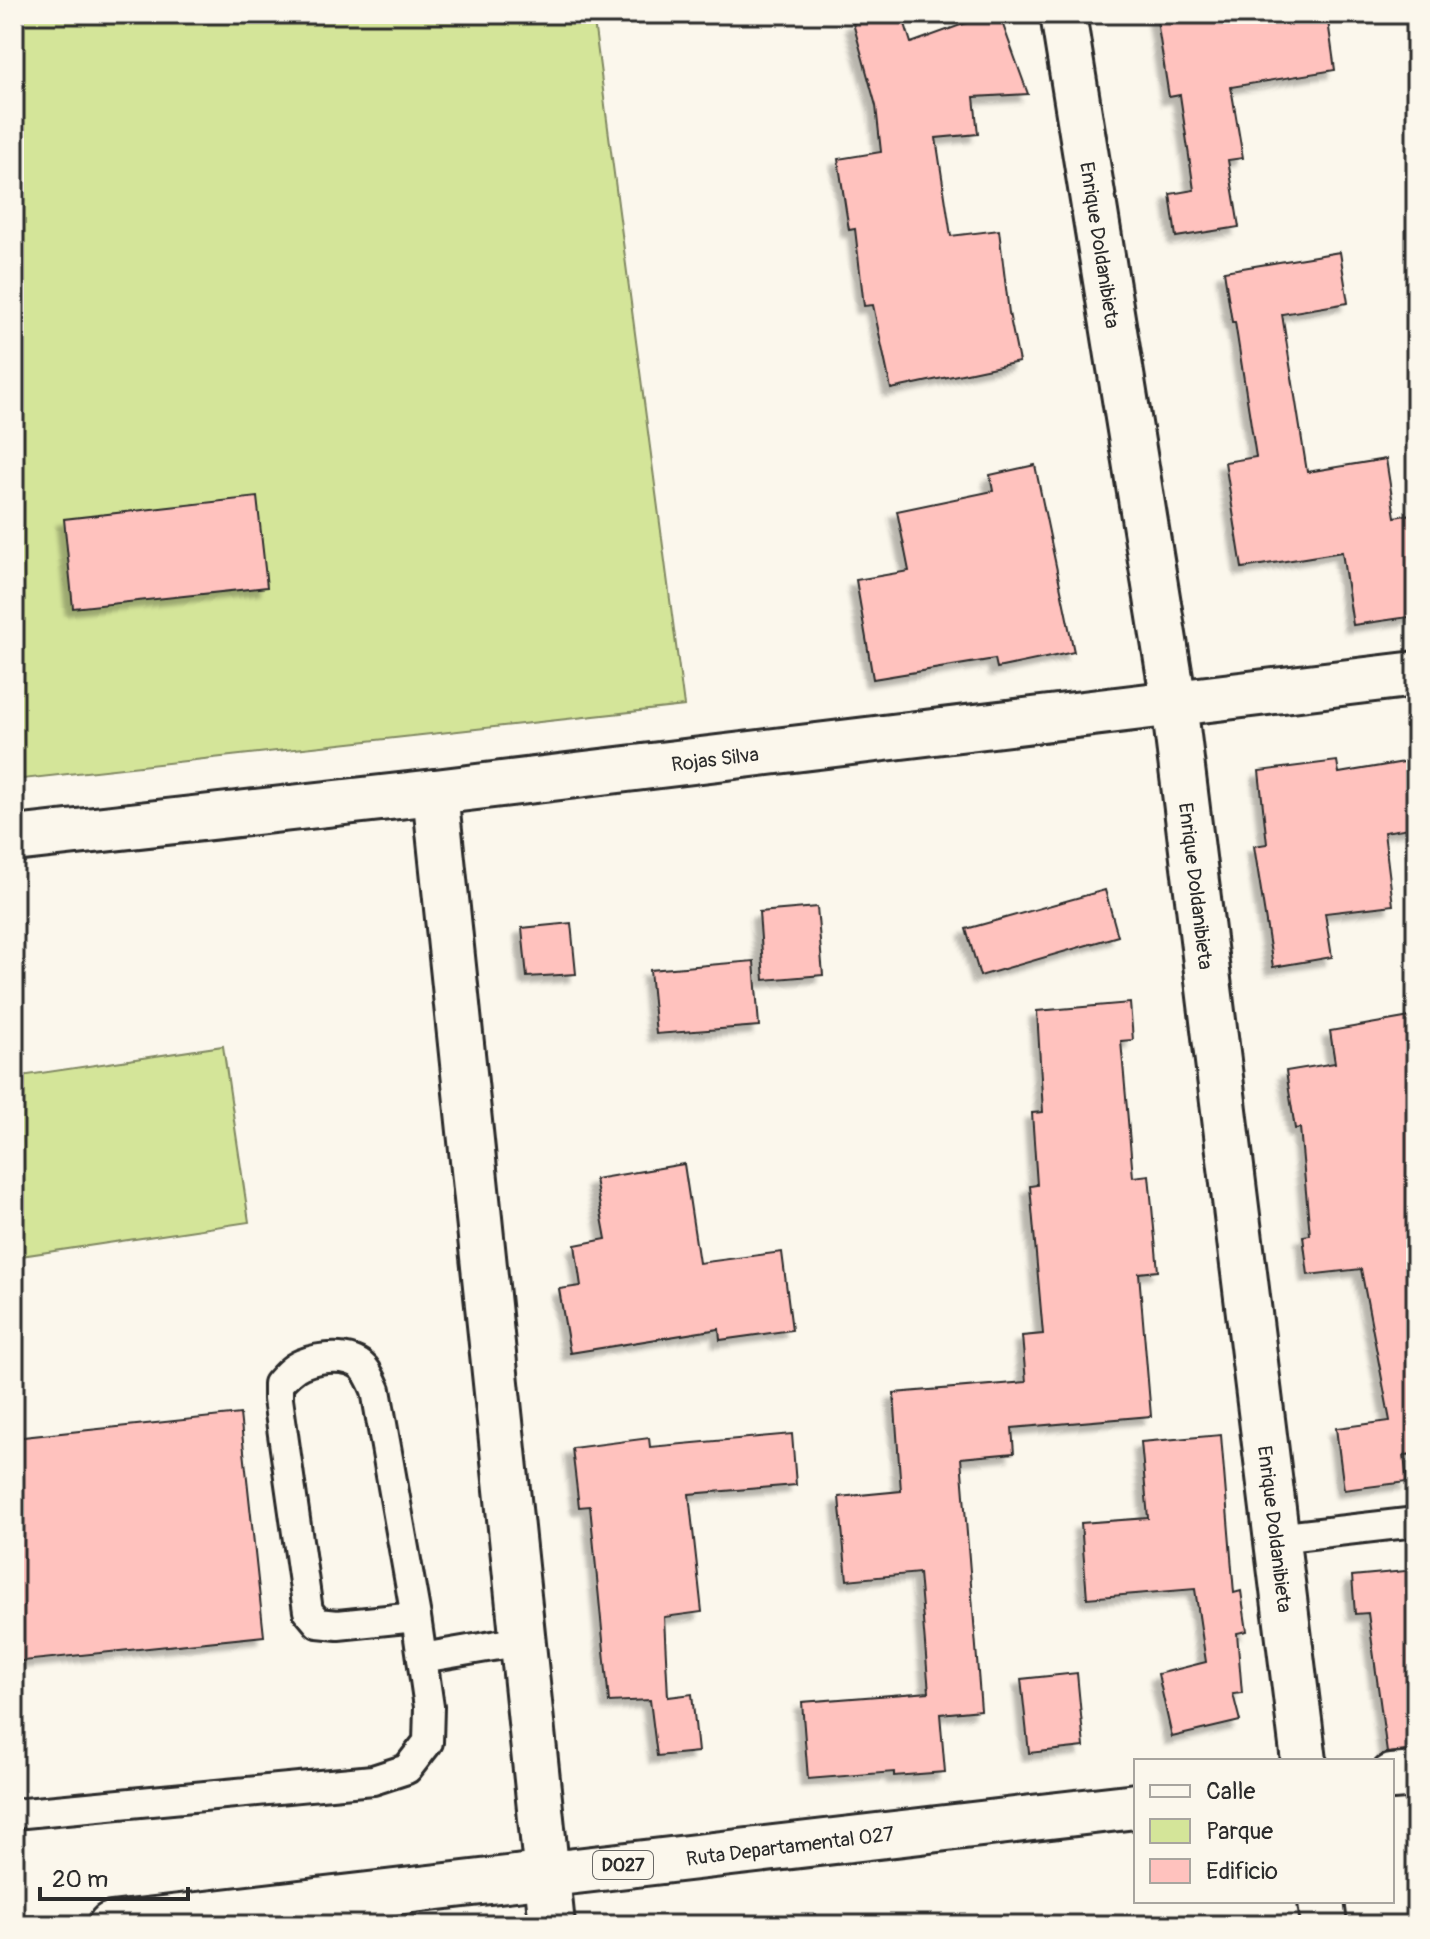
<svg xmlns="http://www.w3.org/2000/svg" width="1430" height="1939" font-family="Pangolin,sans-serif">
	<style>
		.green { fill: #d4e599; stroke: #808862; stroke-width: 2 }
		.building { fill: #ffc2be; stroke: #2b2b2b; stroke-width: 2; filter: url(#shadow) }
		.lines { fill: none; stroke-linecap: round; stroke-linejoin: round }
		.lane-casing { stroke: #2b2b2b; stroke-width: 34 }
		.street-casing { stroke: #2b2b2b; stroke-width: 50 }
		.primary-casing { stroke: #2b2b2b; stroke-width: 50 }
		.lane { stroke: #fbf7ec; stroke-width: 28 }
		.street { stroke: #fbf7ec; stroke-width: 44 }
		.primary { stroke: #fbf7ec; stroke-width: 44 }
		.labels { text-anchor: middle; stroke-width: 6; stroke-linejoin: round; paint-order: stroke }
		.shield { fill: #fbf7ec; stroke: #696865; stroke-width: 2 }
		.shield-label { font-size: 18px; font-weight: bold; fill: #2b2b2b }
		.street-label { font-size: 20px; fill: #2b2b2b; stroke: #fbf7ec }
	</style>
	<defs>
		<filter id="shadow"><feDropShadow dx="-7" dy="7" stdDeviation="2" flood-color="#0004"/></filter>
	</defs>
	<rect width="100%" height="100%" fill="#fbf7ec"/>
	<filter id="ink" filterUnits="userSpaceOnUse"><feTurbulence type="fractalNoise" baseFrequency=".0125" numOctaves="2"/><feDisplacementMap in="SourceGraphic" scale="16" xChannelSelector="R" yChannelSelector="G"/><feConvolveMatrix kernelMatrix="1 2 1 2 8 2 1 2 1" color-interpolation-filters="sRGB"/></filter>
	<g filter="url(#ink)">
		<g class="green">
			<path d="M14 14H593L684 706 14 780Z"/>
			<path d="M223 1046 249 1222 14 1257V1077Z"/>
		</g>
		<g class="building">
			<path d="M887 14H902L911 43 991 14H999L1028 94 974 97 978 134 936 138 951 236 999 230 1009 313 1019 362 891 389 873 305 864 306 855 229 849 230 838 159 881 152 876 106 853 23Z"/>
			<path d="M1156 14H1327L1335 70 1231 87 1243 158 1228 160 1239 227 1176 237 1170 194 1194 190 1180 95 1169 97Z"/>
			<path d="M1340 252 1348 303 1282 314 1307 472 1386 459 1395 517 1416 513V616L1353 625 1342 552 1242 568 1225 462 1256 457 1235 322H1232L1224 271Z"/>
			<path d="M1035 465 1074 652 997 668 995 659 873 679 856 580 909 571 897 511 993 491 990 475Z"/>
			<path d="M257 497 267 587 73 608 64 519Z"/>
			<path d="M1416 760V827L1384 832 1393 905 1325 913 1332 957 1273 967 1254 846 1267 844 1259 771 1337 761 1339 773Z"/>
			<path d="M1105 890 1118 936 980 976 966 929Z"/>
			<path d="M817 907 823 975 764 980 759 912Z"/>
			<path d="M571 923 576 974 527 977 522 928Z"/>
			<path d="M754 961 759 1026 656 1034 650 970Z"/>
			<path d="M1130 1003 1133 1040 1121 1041 1133 1177 1149 1175 1158 1271 1139 1273 1151 1416 1012 1428 1014 1453 961 1458 981 1710 940 1714 945 1772 894 1776V1772L808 1779 802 1702 929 1692 919 1573 847 1580 839 1497 901 1491 894 1393 1026 1382 1022 1336 1043 1334 1030 1186 1037 1185 1032 1113 1043 1112 1037 1011Z"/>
			<path d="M1416 1016V1454L1404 1455 1407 1482 1344 1490 1336 1428 1390 1421 1361 1269 1308 1275 1303 1236 1310 1235 1300 1128 1295 1129 1286 1071 1335 1063 1330 1031Z"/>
			<path d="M684 1164 699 1263 782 1252 792 1330 720 1340 719 1329 570 1353 559 1289 581 1286 575 1245 606 1239 595 1179Z"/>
			<path d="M240 1414 264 1636 14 1662V1438Z"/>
			<path d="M792 1434 796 1485 689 1494 702 1612 664 1617 668 1697 692 1694 698 1752 657 1756 650 1700 609 1702 590 1506 579 1507 572 1448 649 1438 650 1447Z"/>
			<path d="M1221 1435 1234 1593 1241 1591 1247 1631 1237 1633 1242 1693 1233 1694 1240 1721 1172 1737 1158 1674 1206 1662 1195 1589 1087 1598 1081 1523 1148 1518 1141 1442Z"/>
			<path d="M1416 1570V1750L1387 1753 1368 1613 1355 1614 1352 1576Z"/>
			<path d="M1077 1673 1084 1747 1029 1753 1021 1679Z"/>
		</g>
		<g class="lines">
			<g class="lane-casing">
				<g id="lane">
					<path d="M1276 1538 1416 1522"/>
					<path d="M422 1658 522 1641"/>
					<path d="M14 1814 373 1780 407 1769 428 1742 429 1707 416 1617 376 1390C373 1383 369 1374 364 1368 350 1353 319 1357 302 1364 292 1368 285 1376 278 1384V1399L308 1611 318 1623 338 1625 416 1617"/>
				</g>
			</g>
			<g class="street-casing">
				<g id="street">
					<path d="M1063 14 1174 703 1304 1761"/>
					<path d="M435 792 552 1925"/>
					<path d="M14 839 435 792 1416 674"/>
					<path d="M1321 1901 1324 1925"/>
				</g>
			</g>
			<g class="primary-casing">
				<g id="primary">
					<path d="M1392 1777 1416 1775"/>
					<path d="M111 1925 1136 1806"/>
				</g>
			</g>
			<use href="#lane" class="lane"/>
			<use href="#street" class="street"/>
			<use href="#primary" class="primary"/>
		</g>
	</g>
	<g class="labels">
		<rect class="shield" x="593" y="1851" width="60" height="28" rx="6"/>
		<g class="shield-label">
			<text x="623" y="1871">D027</text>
		</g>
		<g class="street-label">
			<text transform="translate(1100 245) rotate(81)" y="7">Enrique Doldanibieta</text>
			<text transform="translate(715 759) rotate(-7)" y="7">Rojas Silva</text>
			<text transform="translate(1196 886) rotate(83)" y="7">Enrique Doldanibieta</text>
			<text transform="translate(1275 1529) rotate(83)" y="7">Enrique Doldanibieta</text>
			<text transform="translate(790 1846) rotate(-7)" y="7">Ruta Departamental 027</text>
		</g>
	</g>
	<rect width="1430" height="1939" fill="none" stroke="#fbf7ec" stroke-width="48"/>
	<rect x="24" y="24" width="1382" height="1891" fill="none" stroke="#2b2b2b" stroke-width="3" filter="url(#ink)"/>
	<rect x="1134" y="1759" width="260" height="144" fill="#fbf7ec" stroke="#a8a59f" stroke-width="2"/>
	<rect x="1150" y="1785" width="40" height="12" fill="#fbf7ec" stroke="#a8a59f" stroke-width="2"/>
	<text x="1206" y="1799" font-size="24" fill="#2b2b2b">Calle</text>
	<rect x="1150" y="1819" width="40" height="24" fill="#d4e599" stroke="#a8a59f" stroke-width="2"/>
	<text x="1206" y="1839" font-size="24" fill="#2b2b2b">Parque</text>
	<rect x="1150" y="1859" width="40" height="24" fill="#ffc2be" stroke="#a8a59f" stroke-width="2"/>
	<text x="1206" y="1879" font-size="24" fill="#2b2b2b">Edificio</text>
	<path d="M40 1887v12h148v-12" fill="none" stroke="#2b2b2b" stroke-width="4"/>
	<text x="52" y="1887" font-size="24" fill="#2b2b2b" stroke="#fbf7ec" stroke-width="6" paint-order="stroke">20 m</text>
</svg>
